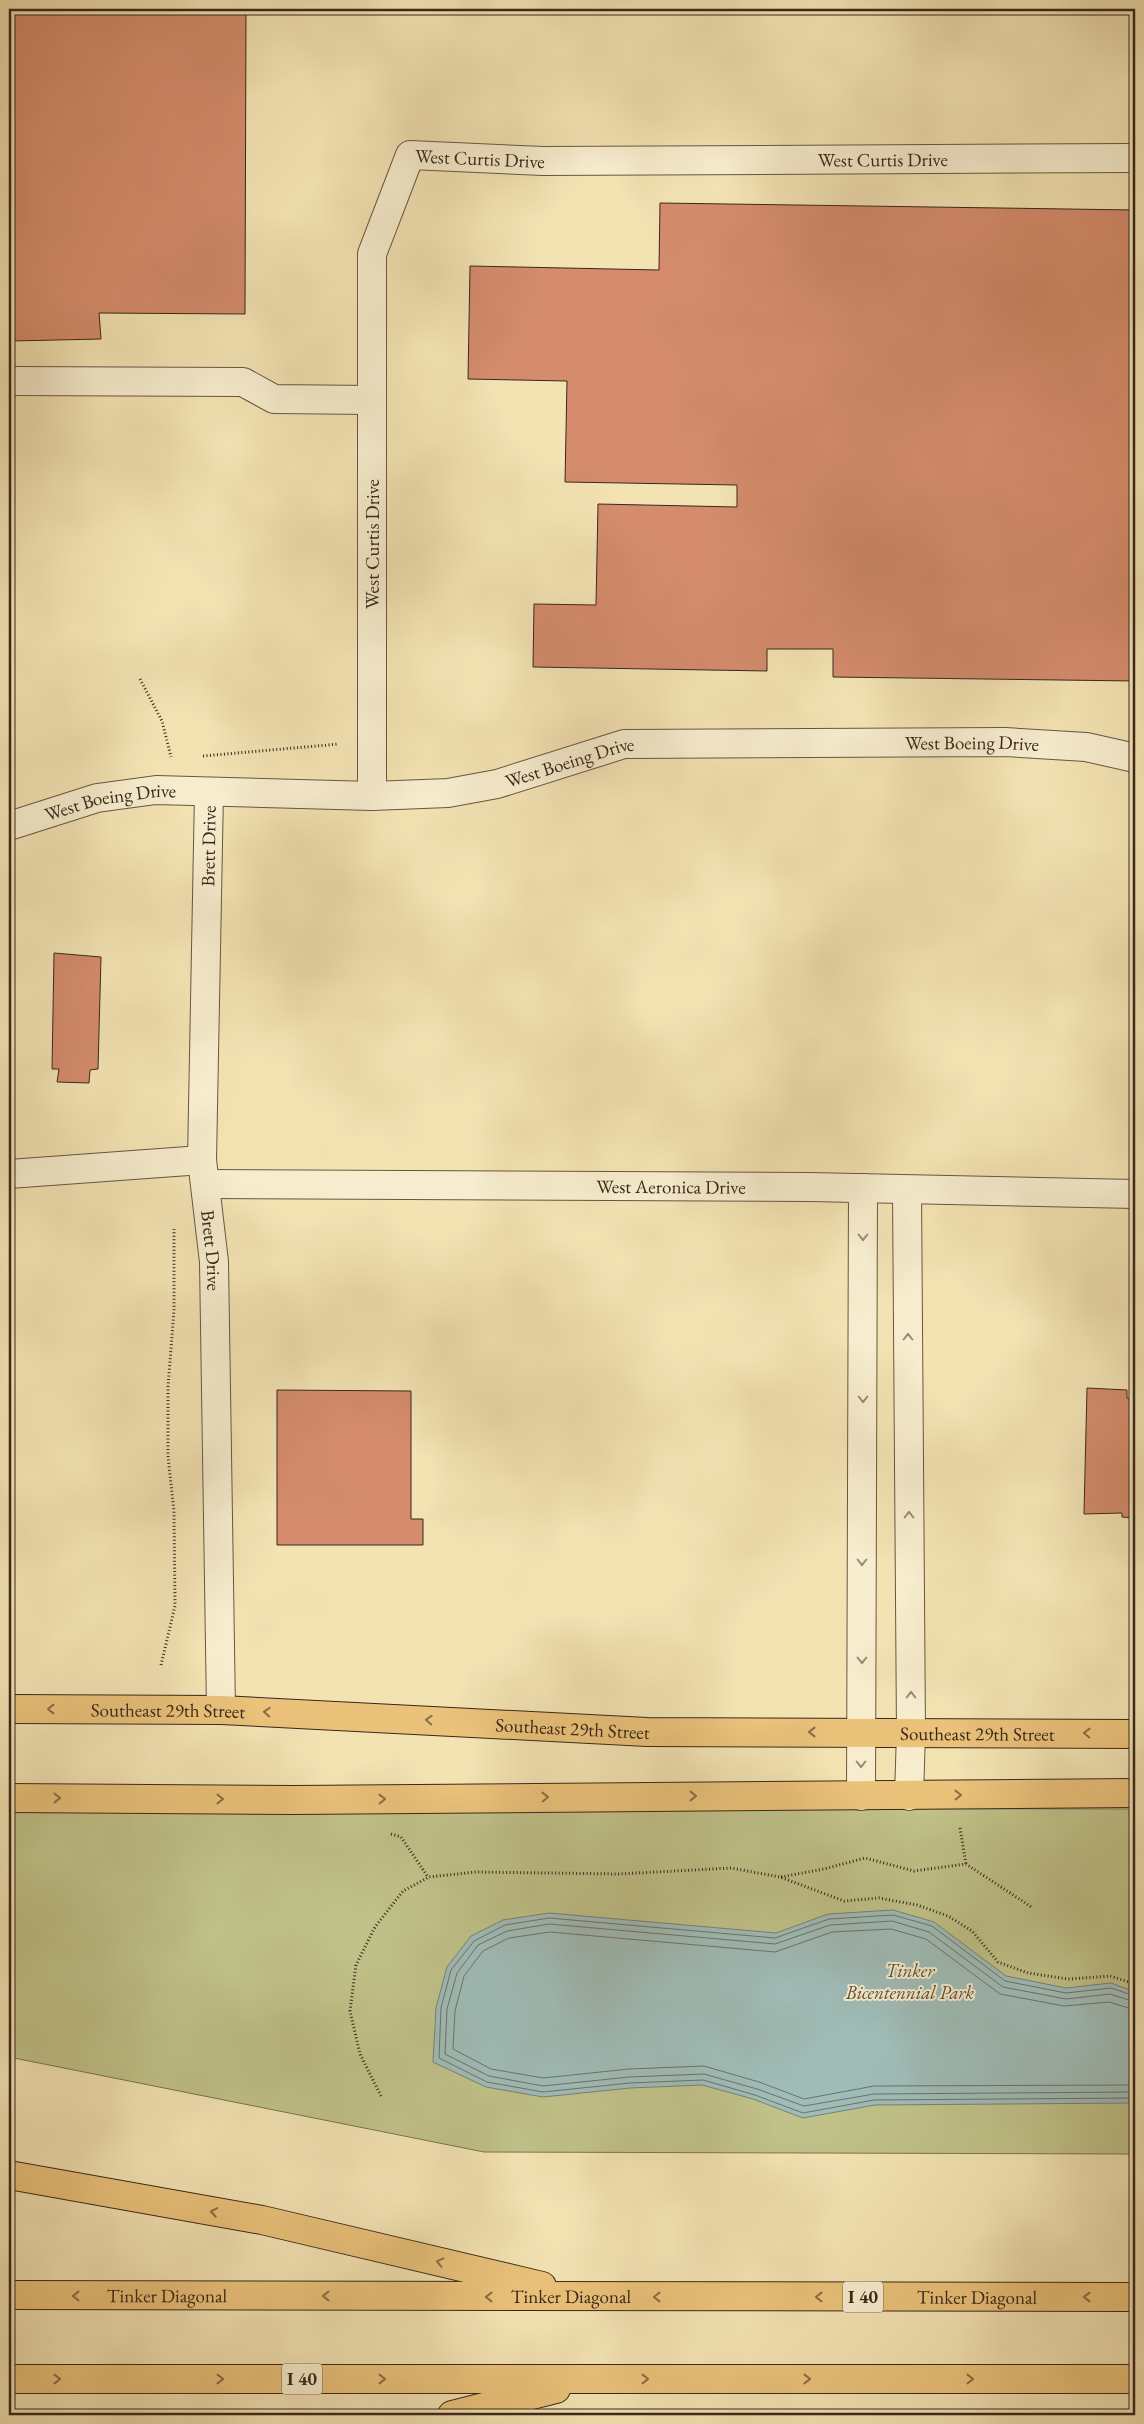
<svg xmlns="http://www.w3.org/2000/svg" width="1144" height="2424" font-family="'EB Garamond',serif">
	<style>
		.green { fill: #c0c289; stroke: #7c7452 }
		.water { fill: #9fbcb7; stroke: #768079 }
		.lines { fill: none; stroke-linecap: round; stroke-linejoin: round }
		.shore { stroke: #6c726a; stroke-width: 1 }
		.building { fill: #d48c6c; stroke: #39271c }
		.minor-casing { stroke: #685642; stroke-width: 30 }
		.major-casing { stroke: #39271c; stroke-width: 30 }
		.highway-casing { stroke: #39271c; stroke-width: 30 }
		.path { stroke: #39271c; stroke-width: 3; stroke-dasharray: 1 2.5; stroke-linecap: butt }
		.minor { stroke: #f7edce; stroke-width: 28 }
		.major { stroke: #eac27a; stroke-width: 28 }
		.highway { stroke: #eac27a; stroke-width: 28 }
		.oneway { stroke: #988a75 }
		.oneway2 { stroke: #896d46 }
		.labels { text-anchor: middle; stroke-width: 4; stroke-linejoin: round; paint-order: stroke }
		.shield { fill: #f7edce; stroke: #726251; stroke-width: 1 }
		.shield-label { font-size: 18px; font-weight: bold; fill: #39271c }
		.street-label { font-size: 19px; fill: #39271c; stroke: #f7edce }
		.park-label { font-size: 19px; font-style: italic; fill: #5b4e37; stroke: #f7edce }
	</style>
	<rect width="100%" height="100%" fill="#f3e3b3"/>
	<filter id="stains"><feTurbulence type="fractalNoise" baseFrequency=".004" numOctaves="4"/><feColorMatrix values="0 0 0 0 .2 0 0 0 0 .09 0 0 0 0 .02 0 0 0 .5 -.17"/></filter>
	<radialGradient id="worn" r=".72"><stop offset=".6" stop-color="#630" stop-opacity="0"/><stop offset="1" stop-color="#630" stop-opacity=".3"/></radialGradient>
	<path class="green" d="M9 1807 1135 1809V2154L484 2152 9 2057Z"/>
	<path class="water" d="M893 1910 934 1922 1006 1976 1066 1988 1111 1983 1135 1992V2103L875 2105 803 2118 753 2099 702 2085 630 2088 543 2097 486 2087 433 2062 436 2008 447 1967 471 1936 503 1920 549 1913 776 1933 828 1914Z"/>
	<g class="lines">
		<g class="shore">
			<path d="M1135 1996 1111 1988 1066 1993 1005 1981 932 1926 893 1915 829 1919 775 1938 549 1918 505 1925 474 1941 451 1970 441 2008 439 2058 487 2082 543 2092 630 2083 703 2080 755 2095 803 2113 874 2100 1135 2098"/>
			<path d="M1135 2002 1110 1994 1066 1999 1003 1987 929 1932 892 1921 830 1925 775 1944 549 1924 507 1931 478 1945 457 1973 447 2009 445 2054 489 2076 543 2086 629 2077 704 2074 757 2089 804 2106 874 2094 1135 2092"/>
			<path d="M1135 2010 1109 2002 1064 2006 1000 1994 926 1939 891 1929 832 1932 775 1952 550 1932 509 1938 483 1951 464 1976 455 2011 453 2049 491 2069 543 2078 629 2069 704 2066 759 2082 804 2099 874 2086 1135 2085"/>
		</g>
	</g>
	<g class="building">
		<path d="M9 9H246L245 314 99 313 101 339 12 341V313H9Z"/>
		<path d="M660 203 1135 210V681L833 677V649H767V671L533 667 534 604 596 605 598 504 737 507V485L565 482 567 381 468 379 470 266 659 270Z"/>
		<path d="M54 953 101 957 98 1069 90 1070 89 1083 57 1082 59 1069H52Z"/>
		<path d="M1087 1388 1127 1390V1398L1135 1399V1518L1122 1517V1513L1084 1514Z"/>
		<path d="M277 1390 411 1391V1519H423V1545H277Z"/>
	</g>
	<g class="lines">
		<g class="minor-casing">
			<g id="minor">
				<path d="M9 381 243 382 274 399 372 400"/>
				<path id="s1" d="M209 792 202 1160 214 1262 221 1710"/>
				<path id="s2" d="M372 796V254L410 155 543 161 1135 158"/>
				<path id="s3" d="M9 826 97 798 156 790 372 796 448 793 497 784 624 744 1005 742 1086 747 1135 758"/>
				<path d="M9 1174 202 1160"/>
				<path id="s4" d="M206 1184 810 1187 1135 1194"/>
				<path d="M907 1190 911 1733 909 1796"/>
				<path d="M861 1796 863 1188"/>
			</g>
		</g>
		<g class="major-casing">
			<g id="major">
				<path id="s5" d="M9 1709 221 1710 647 1732 1135 1734"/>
				<path d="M9 1798 294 1800 1135 1793"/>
			</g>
		</g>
		<g class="highway-casing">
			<g id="highway">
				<path d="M9 2175 262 2220 542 2286"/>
				<path id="s6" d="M9 2295 1135 2297"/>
				<path d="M9 2379H1135"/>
				<path d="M452 2415 556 2389"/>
			</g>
		</g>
		<g class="path">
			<path d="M140 679 162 721 171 757"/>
			<path d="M203 756 339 744"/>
			<path d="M1133 1518 1134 1687"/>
			<path d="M161 1665 175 1606 174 1511 168 1457V1387L174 1310V1229"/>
			<path d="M960 1828 966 1864"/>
			<path d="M391 1834 401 1837 428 1877"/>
			<path d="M781 1877 824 1869 865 1858 914 1871 966 1864 1033 1908"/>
			<path d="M381 2096 360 2054 350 2011 356 1965 375 1927 403 1891 429 1877 476 1872 619 1874 731 1868 780 1877 844 1901 879 1898 917 1905 948 1916 972 1931 998 1962 1028 1973 1068 1979 1110 1976 1135 1984"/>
		</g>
		<use href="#minor" class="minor"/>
		<use href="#major" class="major"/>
		<use href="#highway" class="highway"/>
	</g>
	<defs><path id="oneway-chevron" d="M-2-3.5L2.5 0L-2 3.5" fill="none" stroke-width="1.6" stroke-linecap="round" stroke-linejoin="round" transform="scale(1.25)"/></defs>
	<g class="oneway">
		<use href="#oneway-chevron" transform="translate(863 1237) rotate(90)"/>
		<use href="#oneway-chevron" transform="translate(908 1337) rotate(-90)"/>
		<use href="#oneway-chevron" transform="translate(863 1399) rotate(90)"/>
		<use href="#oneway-chevron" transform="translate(909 1515) rotate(-90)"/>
		<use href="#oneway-chevron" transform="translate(862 1562) rotate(90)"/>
		<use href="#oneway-chevron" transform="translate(862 1660) rotate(90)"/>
		<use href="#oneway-chevron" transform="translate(911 1695) rotate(-90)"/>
		<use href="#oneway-chevron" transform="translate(861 1764) rotate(90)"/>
	</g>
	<g class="oneway2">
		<use href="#oneway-chevron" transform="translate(51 1709) rotate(180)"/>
		<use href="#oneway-chevron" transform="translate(267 1712) rotate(-177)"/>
		<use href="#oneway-chevron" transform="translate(429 1720) rotate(-177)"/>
		<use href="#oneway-chevron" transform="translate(812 1732) rotate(-180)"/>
		<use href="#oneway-chevron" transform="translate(1087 1733) rotate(-179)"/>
		<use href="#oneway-chevron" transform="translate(958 1795) rotate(-1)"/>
		<use href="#oneway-chevron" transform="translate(693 1796)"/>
		<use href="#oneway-chevron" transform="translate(545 1797) rotate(-1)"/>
		<use href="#oneway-chevron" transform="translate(57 1798)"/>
		<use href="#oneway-chevron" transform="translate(220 1799)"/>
		<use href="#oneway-chevron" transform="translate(382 1799) rotate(-1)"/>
		<use href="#oneway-chevron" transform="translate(214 2212) rotate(-170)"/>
		<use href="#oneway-chevron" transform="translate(440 2262) rotate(-167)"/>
		<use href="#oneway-chevron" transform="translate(76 2296) rotate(-180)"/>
		<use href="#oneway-chevron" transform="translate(326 2296) rotate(-180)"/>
		<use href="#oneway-chevron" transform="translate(489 2297) rotate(-180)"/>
		<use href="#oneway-chevron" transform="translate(657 2297) rotate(180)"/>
		<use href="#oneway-chevron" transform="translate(819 2297) rotate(180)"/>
		<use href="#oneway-chevron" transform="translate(1087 2297) rotate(180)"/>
		<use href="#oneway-chevron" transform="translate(57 2379)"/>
		<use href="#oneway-chevron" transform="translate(220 2379)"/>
		<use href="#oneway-chevron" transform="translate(382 2379)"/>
		<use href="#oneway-chevron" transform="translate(645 2379)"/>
		<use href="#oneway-chevron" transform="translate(807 2379)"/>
		<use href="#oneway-chevron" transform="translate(970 2379)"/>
	</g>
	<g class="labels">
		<g class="shield">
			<rect x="843" y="2281.5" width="40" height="31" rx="4"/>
			<rect x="282" y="2363.5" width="40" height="31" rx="4"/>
		</g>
		<g class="shield-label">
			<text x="863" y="2303">I 40</text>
			<text x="302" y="2385">I 40</text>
		</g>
		<g class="street-label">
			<text dy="7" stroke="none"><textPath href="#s2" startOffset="1121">West Curtis Drive</textPath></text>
			<text dy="7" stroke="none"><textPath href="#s2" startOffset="718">West Curtis Drive</textPath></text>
			<text transform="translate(372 544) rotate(-90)" y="7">West Curtis Drive</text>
			<text dy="7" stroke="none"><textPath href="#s3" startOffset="975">West Boeing Drive</textPath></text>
			<text dy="7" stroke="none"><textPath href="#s3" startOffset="570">West Boeing Drive</textPath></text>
			<text dy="7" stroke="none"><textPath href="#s3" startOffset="105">West Boeing Drive</textPath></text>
			<text transform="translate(208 846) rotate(-89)" y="7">Brett Drive</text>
			<text dy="7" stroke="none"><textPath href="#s4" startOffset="465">West Aeronica Drive</textPath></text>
			<text dy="7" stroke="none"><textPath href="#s1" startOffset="459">Brett Drive</textPath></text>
			<text dy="7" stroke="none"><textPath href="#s5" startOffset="159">Southeast 29th Street</textPath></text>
			<text dy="7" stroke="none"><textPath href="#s5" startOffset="564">Southeast 29th Street</textPath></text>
			<text dy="7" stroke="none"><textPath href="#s5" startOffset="969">Southeast 29th Street</textPath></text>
			<text dy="7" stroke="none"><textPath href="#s6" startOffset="158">Tinker Diagonal</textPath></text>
			<text dy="7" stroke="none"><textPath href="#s6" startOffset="562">Tinker Diagonal</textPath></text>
			<text dy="7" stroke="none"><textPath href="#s6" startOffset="968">Tinker Diagonal</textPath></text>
		</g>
		<g class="park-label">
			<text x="910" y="1977">Tinker<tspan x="910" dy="22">Bicentennial Park</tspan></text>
		</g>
	</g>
	<rect width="1144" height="2424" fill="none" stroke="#f3e3b3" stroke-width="30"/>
	<rect x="10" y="10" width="1124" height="2404" fill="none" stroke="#39271c" stroke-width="2.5"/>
	<rect x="15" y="15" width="1114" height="2394" fill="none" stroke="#39271c"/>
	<rect width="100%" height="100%" filter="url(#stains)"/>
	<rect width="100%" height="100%" fill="url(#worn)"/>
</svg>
